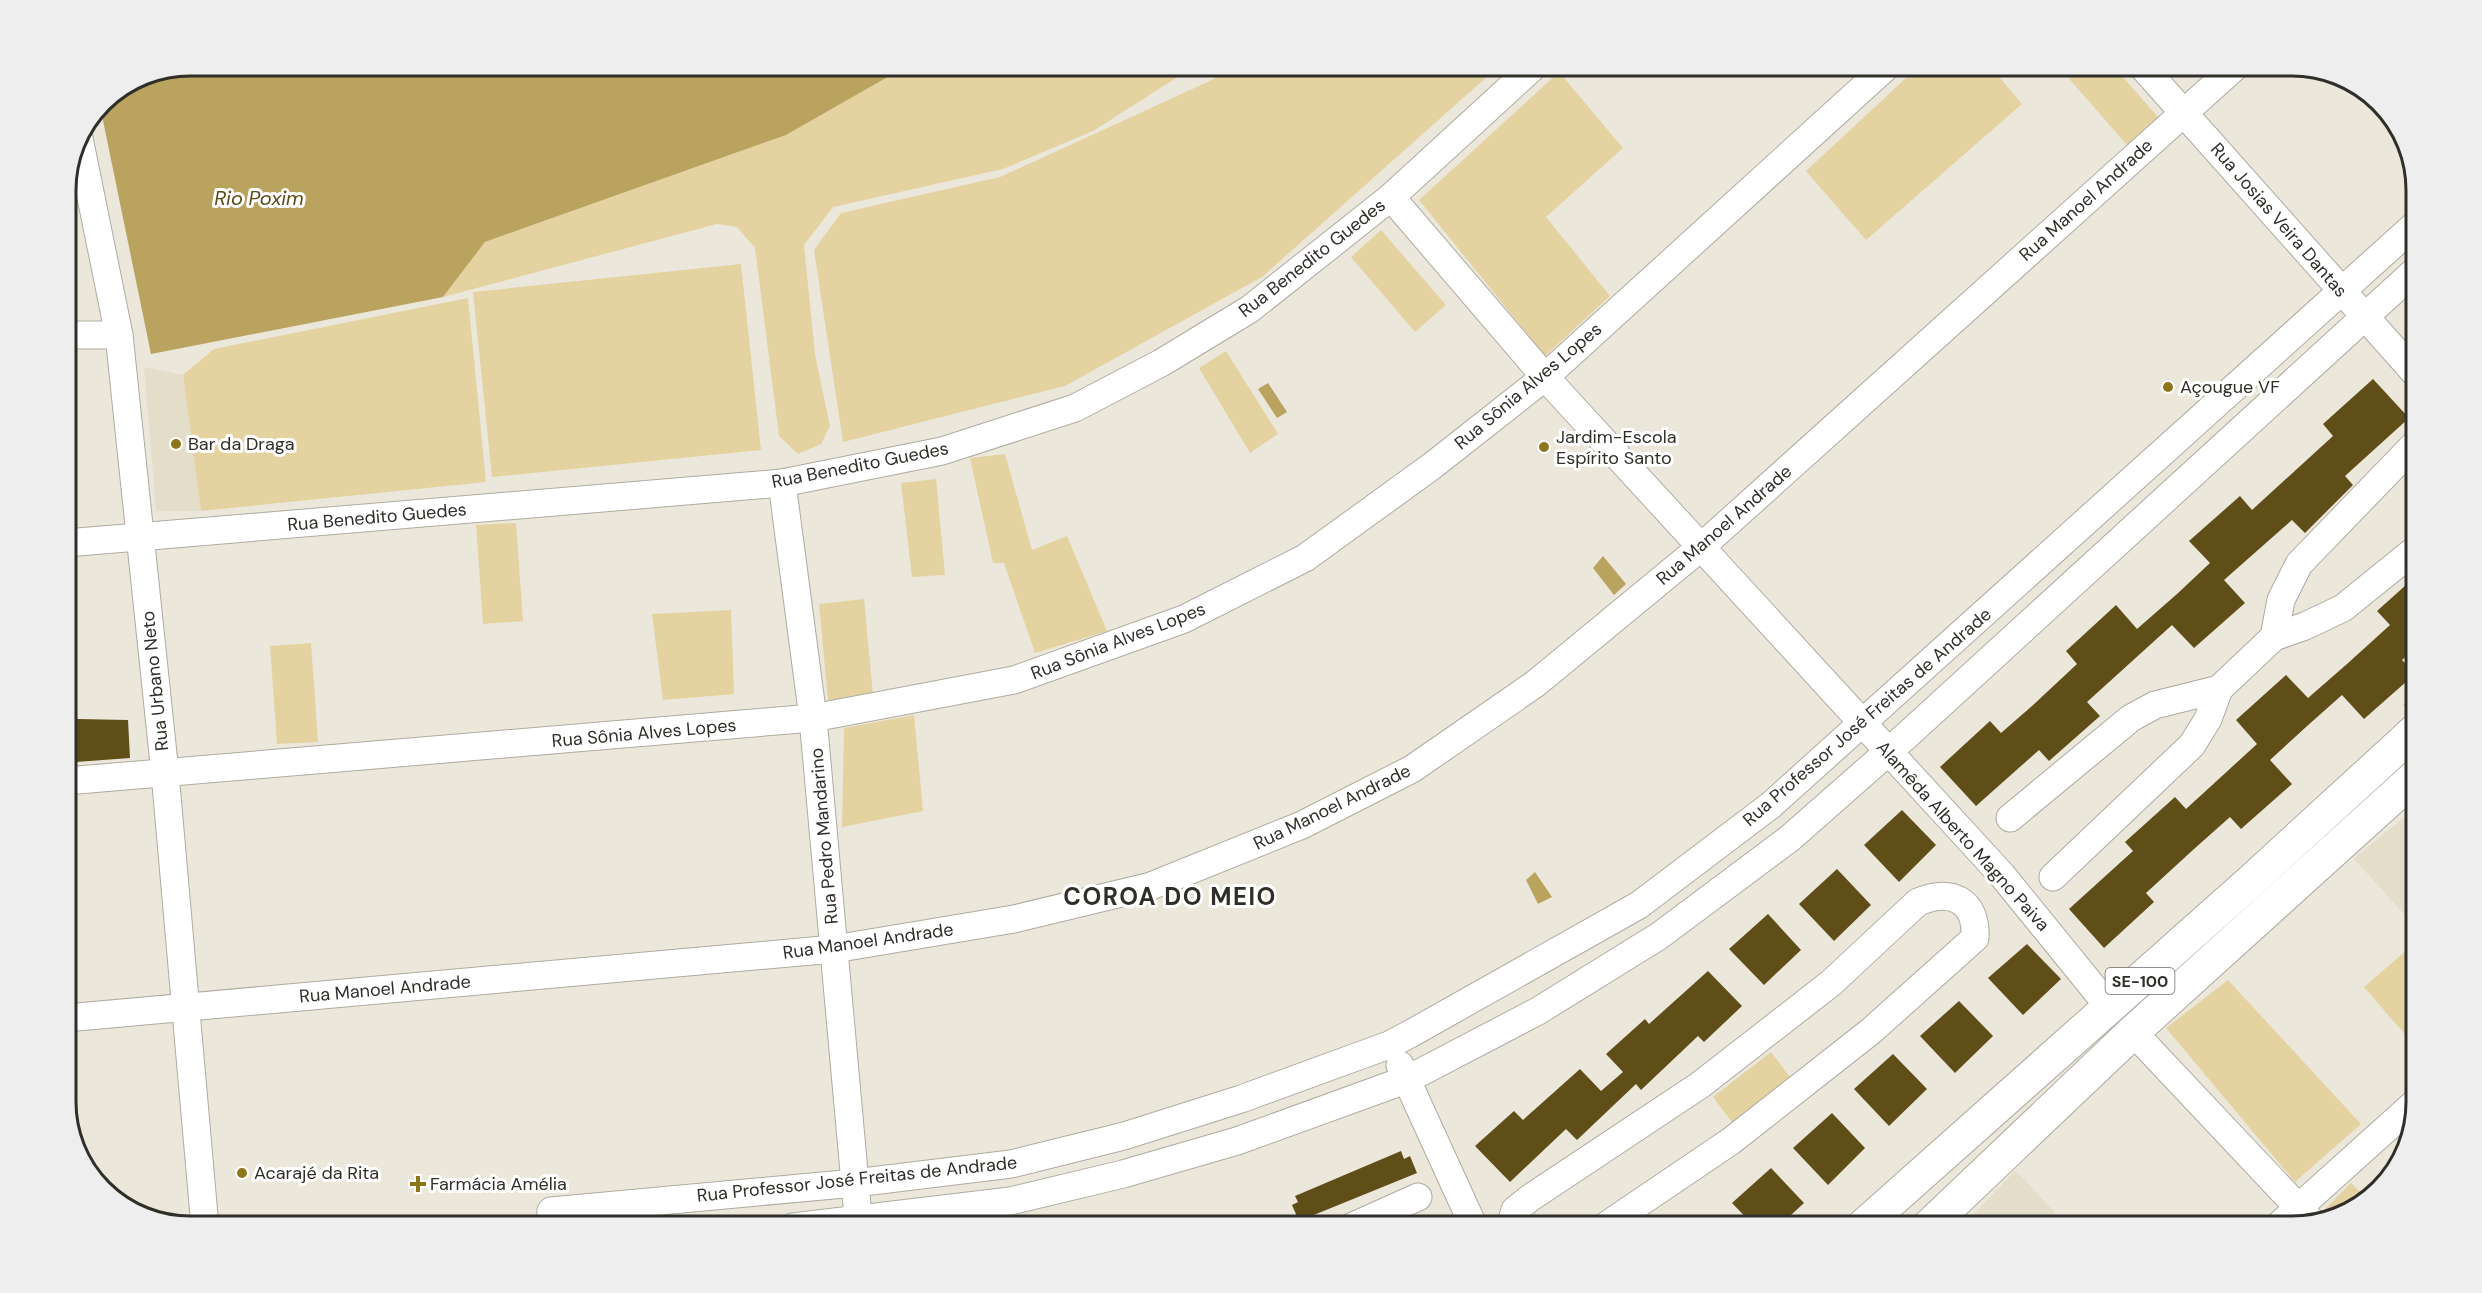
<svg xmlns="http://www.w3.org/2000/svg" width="2482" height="1293" font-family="'DM Sans',sans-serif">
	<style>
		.built { fill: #e3ddca }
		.green { fill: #e4d3a1 }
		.water { fill: #baa35e }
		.building { fill: #5f4e18 }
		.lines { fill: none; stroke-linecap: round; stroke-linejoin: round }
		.minor-casing { stroke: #afaba0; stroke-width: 29 }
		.major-casing { stroke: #afaba0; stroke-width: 35 }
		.path { stroke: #aca9a0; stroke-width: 4; stroke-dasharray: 6 3; stroke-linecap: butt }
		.minor { stroke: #fff; stroke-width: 27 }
		.major { stroke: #fff; stroke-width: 33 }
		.poi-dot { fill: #8f751a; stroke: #fff; stroke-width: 2 }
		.labels { text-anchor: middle; stroke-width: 6; stroke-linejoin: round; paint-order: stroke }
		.shield { fill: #fff; stroke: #6d6d69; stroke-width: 1.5 }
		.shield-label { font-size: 16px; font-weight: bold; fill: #2f2e29 }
		.street-label { font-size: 18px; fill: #2f2e29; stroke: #fff }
		.poi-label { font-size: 18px; fill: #2f2e29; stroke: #fff; text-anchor: start }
		.water-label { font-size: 20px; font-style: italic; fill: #5a4a13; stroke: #fff }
		.district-label { font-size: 24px; font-weight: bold; letter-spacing: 1.5px; fill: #2f2e29; stroke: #fff }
		.rim { fill: none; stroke: #2f2e29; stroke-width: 3 }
	</style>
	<rect width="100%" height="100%" fill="#ebe7db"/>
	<g class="built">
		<path d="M144 367 183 375 201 511H156Z"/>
		<path d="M2416 807V927L2354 859Z"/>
		<path d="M2015 1171 2022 1177 2068 1227H1962Z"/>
	</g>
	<g class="green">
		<path d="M907 66H1195L1093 131 1003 169 833 207 804 245 815 354 830 426 821 444 798 454 779 436 755 248 737 227 717 224 443 297 485 242 786 135Z"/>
		<path d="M1227 66H1499L1262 277 1065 386 843 442 814 250 841 213 1000 177 1212 80Z"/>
		<path d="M1919 66H1990L2022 104 1866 240 1806 171Z"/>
		<path d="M2058 66H2113L2159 118 2128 146Z"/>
		<path d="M1559 72 1623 148 1546 217 1610 296 1545 356 1419 200Z"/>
		<path d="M1381 230 1446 305 1415 332 1351 257Z"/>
		<path d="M741 264 761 450 492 477 473 292Z"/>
		<path d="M468 298 486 482 201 511 183 375 214 349Z"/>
		<path d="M1226 351 1278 434 1250 453 1199 368Z"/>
		<path d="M1005 454 1032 550 1067 536 1107 631 1035 653 1004 563H993L970 458Z"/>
		<path d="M936 479 945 575 912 577 901 483Z"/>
		<path d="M516 523 523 621 483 624 476 525Z"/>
		<path d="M864 599 873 695 828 701 819 604Z"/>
		<path d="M731 610 734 694 663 700 652 614Z"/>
		<path d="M311 643 318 742 277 744 270 646Z"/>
		<path d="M914 715 923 811 842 827 844 728Z"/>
		<path d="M2416 942V1047L2364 987Z"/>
		<path d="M2228 980 2361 1124 2295 1182 2166 1028Z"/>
		<path d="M1771 1052 1796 1085 1737 1129 1713 1097Z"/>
		<path d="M2351 1183 2366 1198 2354 1210 2326 1218 2321 1213Z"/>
	</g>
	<g class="water">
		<path d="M191 66H907L786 135 485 242 443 297 151 354 100 106 143 75Z"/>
		<path d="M1268 383 1287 412 1277 418 1258 389Z"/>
		<path d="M1603 556 1626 584 1614 595 1593 568Z"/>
		<path d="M1535 872 1552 897 1538 904 1526 880Z"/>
	</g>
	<g class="building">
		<path d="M2373 379 2409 418 2345 476 2353 485 2305 533 2292 520 2224 580 2245 603 2194 648 2172 625 2087 702 2100 716 2049 761 2039 750 1976 806 1940 767 1990 721 2001 733 2032 706 2077 664 2066 651 2116 605 2137 629 2177 594 2210 563 2189 541 2240 496 2252 510 2333 436 2323 424Z"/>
		<path d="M2416 576V647L2402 660 2415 674 2364 719 2342 695 2306 727 2270 760 2292 784 2241 829 2230 817 2194 849 2146 893 2154 902 2104 948 2069 909 2133 851 2125 842 2175 797 2186 809 2257 744 2236 720 2286 675 2308 698 2347 664 2390 625 2377 611Z"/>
		<path d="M77 719 128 720 130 758 76 762 70 730Z"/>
		<path d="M1902 810 1936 845 1899 882 1864 845Z"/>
		<path d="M1837 869 1871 905 1834 941 1799 904Z"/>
		<path d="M1768 914 1801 950 1764 985 1729 949Z"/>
		<path d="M2027 944 2061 979 2023 1015 1988 978Z"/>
		<path d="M1708 971 1742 1006 1704 1042 1698 1036 1641 1090 1636 1084 1577 1140 1566 1129 1510 1182 1475 1146 1514 1111 1523 1120 1580 1069 1601 1091 1623 1072 1606 1054 1645 1019 1649 1024Z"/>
		<path d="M1959 1001 1993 1036 1955 1073 1920 1036Z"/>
		<path d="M1893 1054 1927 1089 1889 1126 1854 1089Z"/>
		<path d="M1832 1113 1865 1148 1828 1185 1793 1148Z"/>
		<path d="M1401 1151 1404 1159 1410 1156 1417 1173 1299 1221 1292 1205 1298 1202 1295 1196Z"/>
		<path d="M1771 1168 1804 1203 1778 1227H1755L1732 1203Z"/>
	</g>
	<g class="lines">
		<g class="minor-casing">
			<g id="minor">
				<path d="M2142 66 2416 374"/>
				<path d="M79 138 119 335 165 773 205 1227"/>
				<path d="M1391 197 1545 377 2002 875 2110 1008"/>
				<path d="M66 335H119"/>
				<path d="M782 483 813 718 859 1227"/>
				<path d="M66 543 782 483 942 451 1075 408 1161 363 1250 309 1391 197 1534 66"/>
				<path d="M2274 637 2281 600 2299 564 2416 443"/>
				<path d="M66 781 813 718 1014 680 1184 619 1305 558 1432 466 1545 377 1887 66"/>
				<path d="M2010 818 2131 718 2155 705 2219 689"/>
				<path d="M2053 877 2192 745 2208 719 2219 689 2274 637 2305 626 2343 608 2416 549"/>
				<path d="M66 1018 834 949 1014 919 1151 886 1302 825 1412 769 1535 684 1700 548 2236 66"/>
				<path d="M2133 1032 2312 1222"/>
				<path d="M1400 1065 1474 1227"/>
				<path d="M550 1227 551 1211 855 1183 1011 1164 1124 1136 1241 1099 1389 1045 1410 1034 1639 905 1771 805 2416 224"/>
				<path d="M793 1227 1010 1201 1123 1174 1237 1141 1408 1079 1538 1011 1659 936 1789 839 1905 737 2416 270"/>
				<path d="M1351 1227 1418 1197"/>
				<path d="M1510 1227 1515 1210 1530 1198 1700 1085 1831 983 1918 902C1951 888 1977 900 1975 938L1871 1031 1731 1141 1604 1227"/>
				<path d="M2277 1227 2416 1102"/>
			</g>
		</g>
		<g class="major-casing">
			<g id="major">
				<path d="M1862 1227 2251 881 2416 730"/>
				<path d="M1928 1227 2133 1032 2416 776"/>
			</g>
		</g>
		<g class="path">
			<path d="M2405 706 2416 696"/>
			<path d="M1827 1227 1838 1217"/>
		</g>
		<use href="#minor" class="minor"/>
		<use href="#major" class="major"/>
	</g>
	<g class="poi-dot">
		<circle cx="2168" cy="387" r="6"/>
		<circle cx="176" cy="444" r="6"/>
		<circle cx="1544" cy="447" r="6"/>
		<circle cx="242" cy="1173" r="6"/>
		<path d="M415 1175h6v6h6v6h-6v6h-6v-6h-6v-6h6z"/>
	</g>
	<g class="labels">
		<rect class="shield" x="2105.5" y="968" width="69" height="26" rx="4.5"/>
		<g class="shield-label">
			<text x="2140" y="987">SE-100</text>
		</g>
		<g class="street-label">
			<text transform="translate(2086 200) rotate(-42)" y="6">Rua Manoel Andrade</text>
			<text transform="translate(2279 220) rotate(49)" y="6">Rua Josias Veira Dantas</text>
			<text transform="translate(1312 258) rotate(-38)" y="6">Rua Benedito Guedes</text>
			<text transform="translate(1528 386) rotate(-40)" y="6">Rua Sônia Alves Lopes</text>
			<text transform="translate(860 465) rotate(-11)" y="6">Rua Benedito Guedes</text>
			<text transform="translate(377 517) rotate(-5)" y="6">Rua Benedito Guedes</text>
			<text transform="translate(1724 525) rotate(-41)" y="6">Rua Manoel Andrade</text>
			<text transform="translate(1118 641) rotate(-21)" y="6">Rua Sônia Alves Lopes</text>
			<text transform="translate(155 681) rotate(-96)" y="6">Rua Urbano Neto</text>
			<text transform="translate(1867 717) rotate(-41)" y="6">Rua Professor José Freitas de Andrade</text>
			<text transform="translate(644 733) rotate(-5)" y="6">Rua Sônia Alves Lopes</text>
			<text transform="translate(1332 807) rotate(-26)" y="6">Rua Manoel Andrade</text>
			<text transform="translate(824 836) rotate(-95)" y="6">Rua Pedro Mandarino</text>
			<text transform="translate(1963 836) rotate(48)" y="6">Alamêda Alberto Magno Paiva</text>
			<text transform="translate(868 941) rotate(-8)" y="6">Rua Manoel Andrade</text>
			<text transform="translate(385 989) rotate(-5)" y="6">Rua Manoel Andrade</text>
			<text transform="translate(857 1179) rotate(-6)" y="6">Rua Professor José Freitas de Andrade</text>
		</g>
		<g class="poi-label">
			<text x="2180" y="393">Açougue VF</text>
			<text x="1556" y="443">Jardim-Escola<tspan x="1556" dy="21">Espírito Santo</tspan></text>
			<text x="188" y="450">Bar da Draga</text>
			<text x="254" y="1179">Acarajé da Rita</text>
			<text x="430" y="1190">Farmácia Amélia</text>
		</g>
		<g class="water-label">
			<text x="259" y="205">Rio Poxim</text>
		</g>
		<g class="district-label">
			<text x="1170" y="905">COROA DO MEIO</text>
		</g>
	</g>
	<path d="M0 0H2482V1293H0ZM190 76H2292A114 114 0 0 1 2406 190V1102A114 114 0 0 1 2292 1216H190A114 114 0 0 1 76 1102V190A114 114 0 0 1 190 76Z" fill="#eee" fill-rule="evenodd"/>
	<path class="rim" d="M190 76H2292A114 114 0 0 1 2406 190V1102A114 114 0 0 1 2292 1216H190A114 114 0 0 1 76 1102V190A114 114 0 0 1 190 76Z"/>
</svg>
